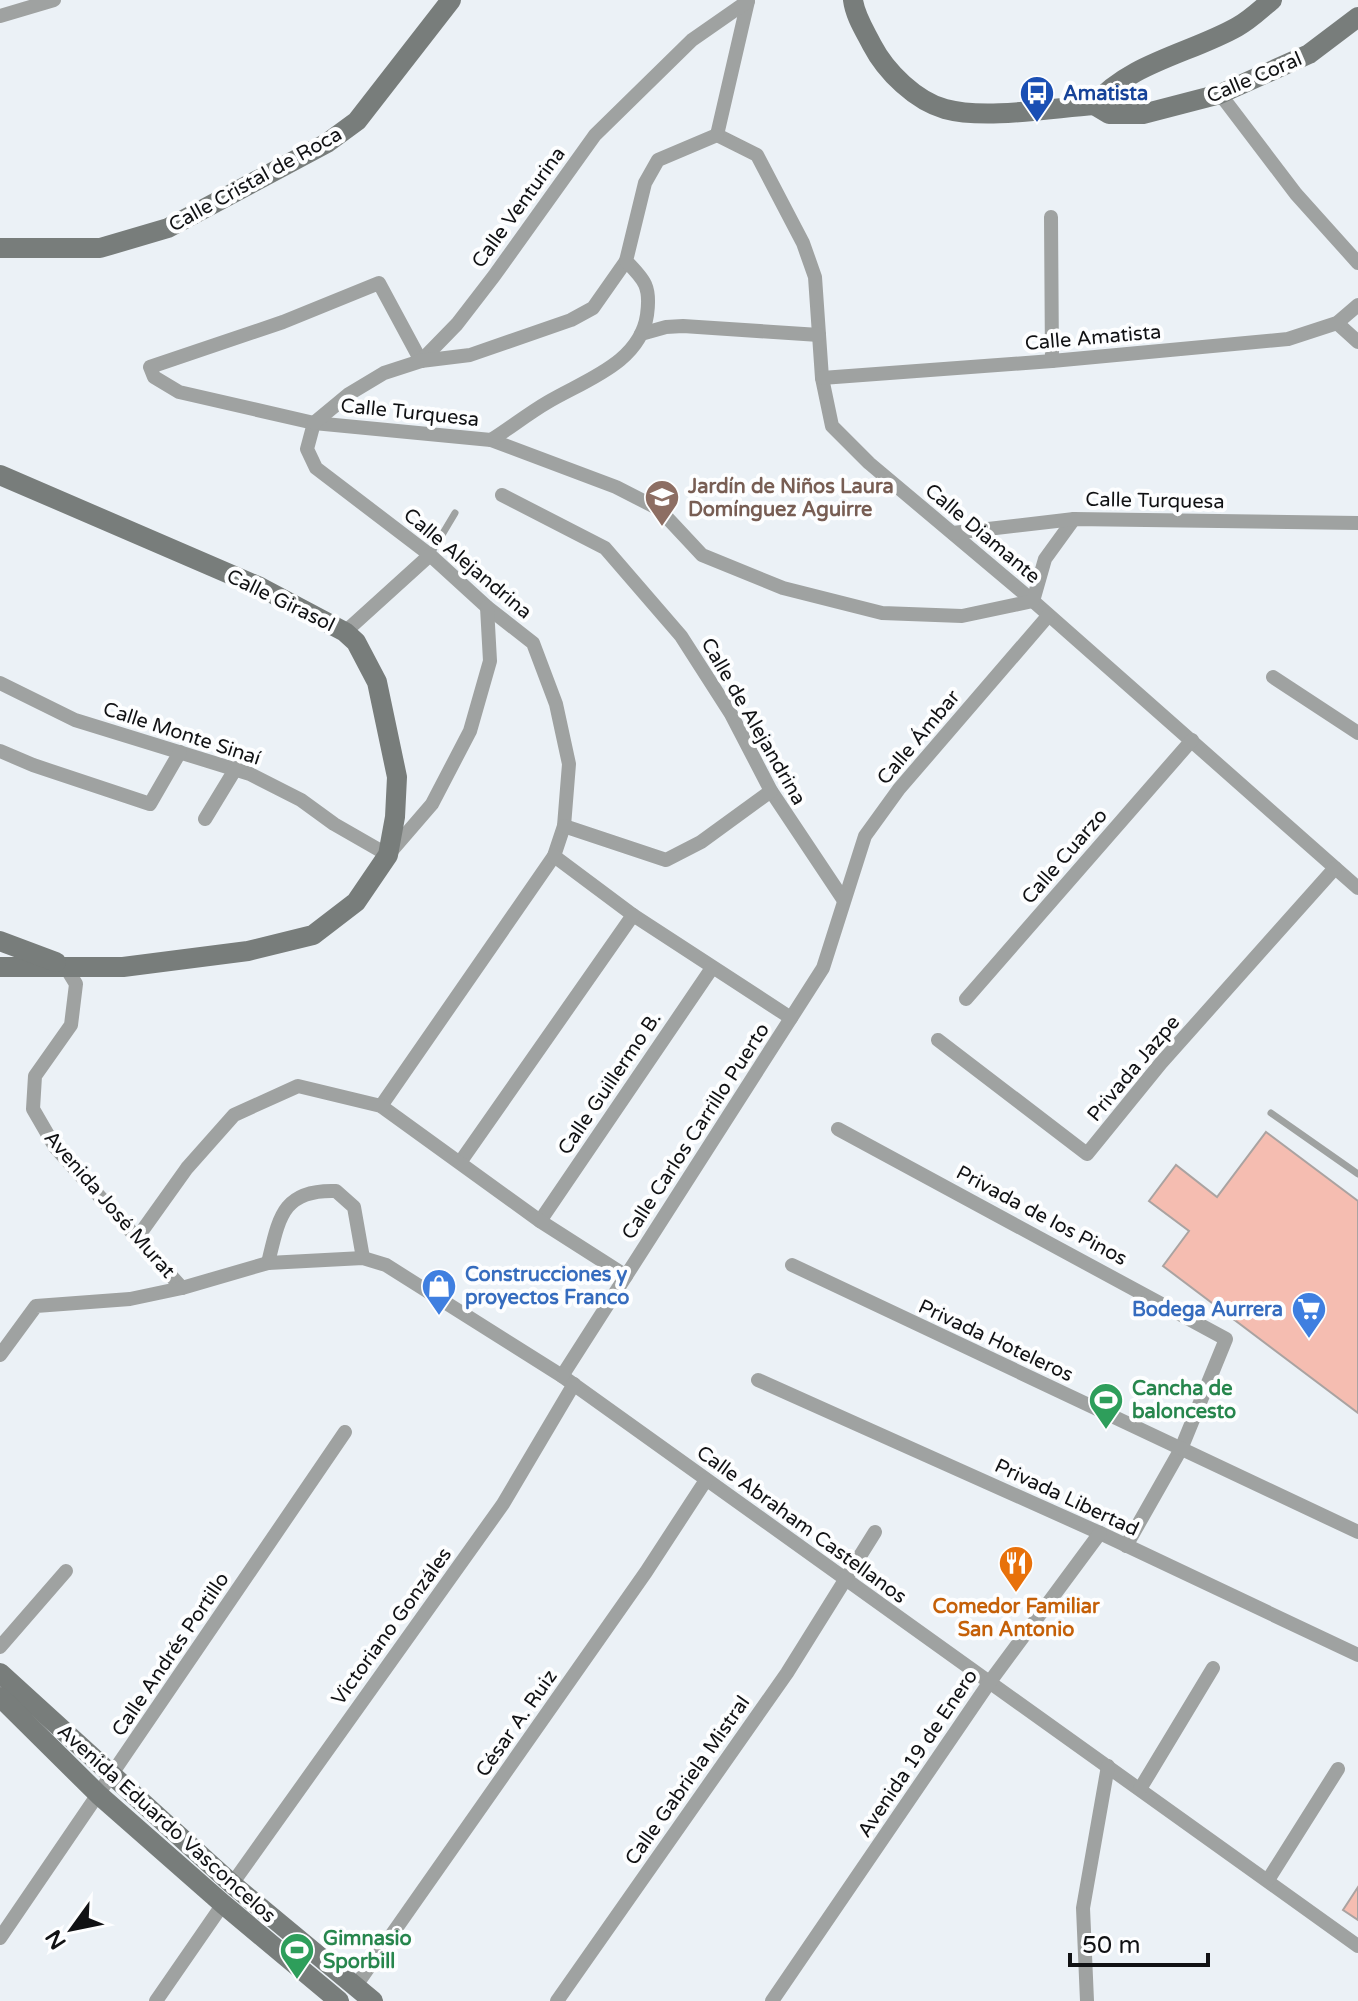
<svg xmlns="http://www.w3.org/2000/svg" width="1358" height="2001" font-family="'Varela Round',sans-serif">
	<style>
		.building { fill: #f5bdb1; stroke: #aaa3a1; stroke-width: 2 }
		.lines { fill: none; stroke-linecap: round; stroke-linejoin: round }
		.lane { stroke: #9fa2a1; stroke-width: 7 }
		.street { stroke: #9fa2a1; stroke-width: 14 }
		.secondary { stroke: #787d7b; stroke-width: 20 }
		.labels { text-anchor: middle; stroke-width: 8; stroke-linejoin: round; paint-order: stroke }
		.street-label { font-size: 20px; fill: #111214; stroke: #fdfeff }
		.transit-label { font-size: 20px; font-weight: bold; fill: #164399; stroke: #fdfeff; text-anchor: start }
		.education-label { font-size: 20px; font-weight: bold; fill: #785e54; stroke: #fdfeff; text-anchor: start }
		.shop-label { font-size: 20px; font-weight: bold; fill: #366cbe; stroke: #fdfeff; text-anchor: start }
		.leisure-label { font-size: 20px; font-weight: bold; fill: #27864d; stroke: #fdfeff; text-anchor: start }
		.food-label { font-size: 20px; font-weight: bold; fill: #c56008; stroke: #fdfeff }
	</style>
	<rect width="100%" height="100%" fill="#ebf1f6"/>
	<g class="building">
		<path d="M1266 1132 1358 1201V1413L1163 1266 1189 1231 1149 1201 1176 1165 1217 1197Z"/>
		<path d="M1358 1887V1920L1343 1910Z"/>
	</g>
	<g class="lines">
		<g class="lane">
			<path d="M430 555 455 513"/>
			<path d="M1271 1113 1358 1174"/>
		</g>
		<g class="street">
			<path d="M748 1 717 135 757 155 803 243 815 277 822 378 832 426 869 463 1033 601 1358 888"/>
			<path d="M0 16 54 0"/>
			<path d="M1220 94 1296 194 1358 263"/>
			<path d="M1051 217 1052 361"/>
			<path d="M1337 323 1358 342"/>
			<path d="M641 334 666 327 683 326 819 335"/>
			<path d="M421 361 379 283 283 322 150 367 154 377 179 392 314 423 491 440 616 487 659 509 702 555 783 588 882 613 962 616 1033 601 1045 559 1074 519"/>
			<path d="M421 361 457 324 494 276 595 135 692 40 748 1"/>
			<path d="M822 378 1052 361 1288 339 1337 323 1358 305"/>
			<path d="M314 423 307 449 316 468 430 555 487 607 533 643 556 704 569 764 564 826 554 856 381 1106"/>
			<path d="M314 423 349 394 384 373 421 361 470 355 571 320 593 308 626 261"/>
			<path d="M491 440C510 428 529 413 548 402 585 380 640 363 647 315 651 287 645 280 626 261L645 183 658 160 717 135"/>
			<path d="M502 495 605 548 681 636 731 714 771 791 843 899"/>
			<path d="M953 533 1074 519 1358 523"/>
			<path d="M345 632 430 555"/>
			<path d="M1273 677 1358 733"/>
			<path d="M0 683 75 720 250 774 301 800 334 824 388 855 432 804 470 731 490 661 487 607"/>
			<path d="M0 751 33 765 150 804 180 752"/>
			<path d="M205 819 236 768"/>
			<path d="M564 826 666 860 701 842 771 791"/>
			<path d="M554 856 633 915 791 1018"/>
			<path d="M65 966 76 984 71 1025 35 1076 33 1109 55 1147 182 1288"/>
			<path d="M966 999 1192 740"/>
			<path d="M938 1040 1087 1154 1161 1063 1335 868"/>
			<path d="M838 1129 1226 1339 1181 1449 1126 1546"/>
			<path d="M461 1161 633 915"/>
			<path d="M540 1221 712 968"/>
			<path d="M137 1238 187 1168 234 1115 298 1086 381 1106 540 1221 626 1276"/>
			<path d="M268 1263C279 1218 282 1189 336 1191L354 1207 363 1258"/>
			<path d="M792 1265 1358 1532"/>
			<path d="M0 1355 36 1306 130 1299 182 1288 268 1263 363 1258 386 1265 562 1376 1358 1946"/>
			<path d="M562 1376 823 968 865 836 899 789 1048 616"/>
			<path d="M758 1380 1100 1533 1358 1655"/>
			<path d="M0 1647 66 1571"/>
			<path d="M1140 1789 1213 1668"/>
			<path d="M1268 1880 1338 1769"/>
			<path d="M232 1884 503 1504 574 1384"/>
			<path d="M0 1938 345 1432"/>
			<path d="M355 1987 646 1572 706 1480"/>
			<path d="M156 2001 223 1904"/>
			<path d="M557 2001 787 1673 875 1532"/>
			<path d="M772 2001 989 1683 1100 1533"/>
			<path d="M1087 2001 1083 1908 1108 1766"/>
		</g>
		<g class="secondary">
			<path d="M853 0C855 16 865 31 872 45 886 72 916 101 945 109 985 120 1052 108 1094 105 1129 63 1191 53 1237 27 1250 20 1261 9 1272 0"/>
			<path d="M1094 105 1109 114H1143L1220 94 1309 54 1358 17"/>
			<path d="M0 248H100L168 228 327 143 357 121 451 0"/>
			<path d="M0 475 260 587 345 632 356 642 377 682 397 777 395 817 388 855 356 902 313 935 248 951 123 967H0"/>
			<path d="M0 941 56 962"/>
			<path d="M0 1673 232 1884 373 2001"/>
			<path d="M0 1697 99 1795 223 1904 339 2001"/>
		</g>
	</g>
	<defs>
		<g id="bus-pin" transform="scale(1.8)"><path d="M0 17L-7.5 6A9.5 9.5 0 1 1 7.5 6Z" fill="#1a4fb4" stroke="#fdfeff"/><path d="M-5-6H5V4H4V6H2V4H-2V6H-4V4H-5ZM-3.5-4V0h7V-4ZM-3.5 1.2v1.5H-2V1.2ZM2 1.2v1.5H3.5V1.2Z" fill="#fff"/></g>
		<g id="school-pin" transform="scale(1.8)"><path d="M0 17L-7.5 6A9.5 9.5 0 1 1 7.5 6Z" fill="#8d6e63" stroke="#fdfeff"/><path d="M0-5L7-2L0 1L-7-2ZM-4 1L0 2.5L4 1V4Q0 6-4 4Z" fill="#fff"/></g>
		<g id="shop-pin" transform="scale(1.8)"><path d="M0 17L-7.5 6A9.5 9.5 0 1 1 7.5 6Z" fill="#3f7fe0" stroke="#fdfeff"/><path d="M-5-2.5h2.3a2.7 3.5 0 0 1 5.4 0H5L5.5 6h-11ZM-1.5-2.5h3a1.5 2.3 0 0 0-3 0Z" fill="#fff"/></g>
		<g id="supermarket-pin" transform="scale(1.8)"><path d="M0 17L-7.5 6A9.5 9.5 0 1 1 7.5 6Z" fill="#3f7fe0" stroke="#fdfeff"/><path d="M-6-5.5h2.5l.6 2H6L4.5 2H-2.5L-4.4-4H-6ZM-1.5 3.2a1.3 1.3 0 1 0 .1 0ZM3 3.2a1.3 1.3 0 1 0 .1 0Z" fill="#fff"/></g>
		<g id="stadium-pin" transform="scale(1.8)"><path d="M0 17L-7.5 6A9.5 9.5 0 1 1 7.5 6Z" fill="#2e9e5b" stroke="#fdfeff"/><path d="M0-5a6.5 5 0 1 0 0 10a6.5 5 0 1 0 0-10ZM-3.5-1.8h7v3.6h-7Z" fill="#fff"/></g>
		<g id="restaurant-pin" transform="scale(1.8)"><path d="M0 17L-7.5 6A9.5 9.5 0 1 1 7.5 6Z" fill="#e8710a" stroke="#fdfeff"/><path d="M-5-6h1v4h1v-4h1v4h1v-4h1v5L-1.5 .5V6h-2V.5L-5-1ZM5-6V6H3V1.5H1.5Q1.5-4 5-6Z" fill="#fff"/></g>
	</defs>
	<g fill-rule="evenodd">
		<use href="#bus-pin" x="1037" y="93"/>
		<use href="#school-pin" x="662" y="497"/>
		<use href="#shop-pin" x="439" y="1286"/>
		<use href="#supermarket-pin" x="1309" y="1309"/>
		<use href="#stadium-pin" x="1106" y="1400"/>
		<use href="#restaurant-pin" x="1016" y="1563"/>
		<use href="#stadium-pin" x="297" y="1950"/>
	</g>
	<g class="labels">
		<g class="street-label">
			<text transform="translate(1254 77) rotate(-23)" y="7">Calle Coral</text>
			<text transform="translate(255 179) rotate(-29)" y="7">Calle Cristal de Roca</text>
			<text transform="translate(518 207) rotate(-54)" y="7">Calle Venturina</text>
			<text transform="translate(1093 337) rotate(-5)" y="7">Calle Amatista</text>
			<text transform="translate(410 412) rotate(6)" y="7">Calle Turquesa</text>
			<text transform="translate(1155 500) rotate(1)" y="7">Calle Turquesa</text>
			<text transform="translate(983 533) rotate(40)" y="7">Calle Diamante</text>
			<text transform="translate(468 563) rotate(40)" y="7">Calle Alejandrina</text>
			<text transform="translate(281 600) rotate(26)" y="7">Calle Girasol</text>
			<text transform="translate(754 721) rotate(60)" y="7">Calle de Alejandrina</text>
			<text transform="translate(182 733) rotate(18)" y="7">Calle Monte Sinaí</text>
			<text transform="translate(918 737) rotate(-50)" y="7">Calle Ámbar</text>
			<text transform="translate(1064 856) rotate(-49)" y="7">Calle Cuarzo</text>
			<text transform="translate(1133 1068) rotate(-50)" y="7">Privada Jazpe</text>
			<text transform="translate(609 1083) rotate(-56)" y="7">Calle Guillermo B.</text>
			<text transform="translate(695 1131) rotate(-57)" y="7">Calle Carlos Carrillo Puerto</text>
			<text transform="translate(110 1204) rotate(49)" y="7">Avenida José Murat</text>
			<text transform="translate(1042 1215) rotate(28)" y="7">Privada de los Pinos</text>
			<text transform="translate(996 1340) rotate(25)" y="7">Privada Hoteleros</text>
			<text transform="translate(1067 1497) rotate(25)" y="7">Privada Libertad</text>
			<text transform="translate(802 1524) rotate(36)" y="7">Calle Abraham Castellanos</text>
			<text transform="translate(391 1626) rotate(-54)" y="7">Victoriano Gonzáles</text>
			<text transform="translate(170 1654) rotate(-56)" y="7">Calle Andrés Portillo</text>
			<text transform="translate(516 1723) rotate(-55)" y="7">César A. Ruiz</text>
			<text transform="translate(917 1753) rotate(-56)" y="7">Avenida 19 de Enero</text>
			<text transform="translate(687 1780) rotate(-55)" y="7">Calle Gabriela Mistral</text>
			<text transform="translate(167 1823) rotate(42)" y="7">Avenida Eduardo Vasconcelos</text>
		</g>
		<g class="transit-label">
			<text x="1063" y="100">Amatista</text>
		</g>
		<g class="education-label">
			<text x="688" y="493">Jardín de Niños Laura<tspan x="688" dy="23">Domínguez Aguirre</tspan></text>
		</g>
		<g class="shop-label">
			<text x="465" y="1281">Construcciones y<tspan x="465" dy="23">proyectos Franco</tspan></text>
			<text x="1283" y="1316" text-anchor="end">Bodega Aurrera</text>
		</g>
		<g class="leisure-label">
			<text x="1132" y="1395">Cancha de<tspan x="1132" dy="23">baloncesto</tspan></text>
			<text x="323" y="1945">Gimnasio<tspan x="323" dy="23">Sporbill</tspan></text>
		</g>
		<g class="food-label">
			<text x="1016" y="1613">Comedor Familiar<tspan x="1016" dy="23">San Antonio</tspan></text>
		</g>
	</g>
	<g transform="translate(72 1929) rotate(237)" stroke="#fdfeff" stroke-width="6" paint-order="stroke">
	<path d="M0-6L14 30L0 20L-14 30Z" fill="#111214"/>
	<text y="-12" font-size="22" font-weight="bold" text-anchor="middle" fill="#111214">N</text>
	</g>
	<path d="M1070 1953v12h138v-12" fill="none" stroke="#111214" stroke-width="4"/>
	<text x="1082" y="1953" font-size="24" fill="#111214" stroke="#fdfeff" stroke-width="6" paint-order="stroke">50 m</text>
</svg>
